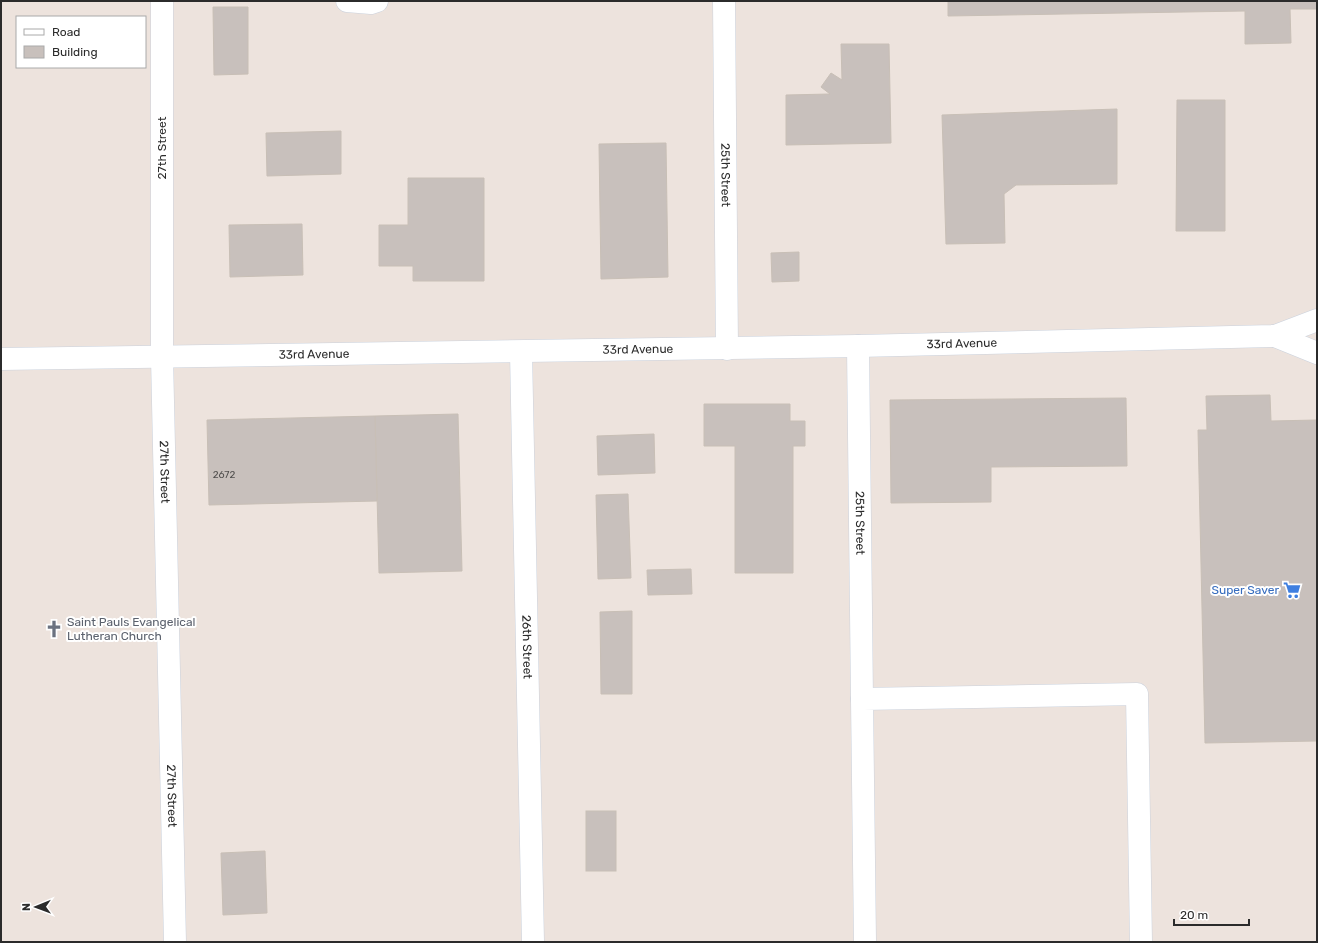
<svg xmlns="http://www.w3.org/2000/svg" width="1318" height="943" font-family="Rubik,sans-serif">
	<style>
		.building { fill: #c8c0bc; stroke: #c8bfb6 }
		.lines { fill: none; stroke-linecap: round; stroke-linejoin: round }
		.street-casing { stroke: #cbd2dd; stroke-width: 23 }
		.secondary-casing { stroke: #cbd2dd; stroke-width: 23 }
		.street { stroke: #fff; stroke-width: 22 }
		.secondary { stroke: #fff; stroke-width: 22 }
		.labels { text-anchor: middle; stroke-width: 4; stroke-linejoin: round; paint-order: stroke }
		.number-label { font-size: 10px; fill: #52504f }
		.street-label { font-size: 12px; fill: #2b2b2b; stroke: #fff }
		.shop-label { font-size: 12px; fill: #366cbe; stroke: #fff; text-anchor: end }
		.worship-label { font-size: 12px; fill: #5b616d; stroke: #fff; text-anchor: start }
	</style>
	<rect width="100%" height="100%" fill="#ede3dd"/>
	<g class="building">
		<path d="M948 1H1317V9H1290L1291 43 1245 44V11L948 16Z"/>
		<path d="M213 7H248V74L214 75Z"/>
		<path d="M841 44H889L891 143 786 145V95L830 94 821 87 831 73 842 80Z"/>
		<path d="M1177 100H1225V231H1176Z"/>
		<path d="M1117 109V184L1016 185 1004 194 1005 243 946 244 942 115Z"/>
		<path d="M341 131V174L267 176 266 133Z"/>
		<path d="M666 143 668 277 601 279 599 144Z"/>
		<path d="M408 178H484V281H413V266H379V225H408Z"/>
		<path d="M302 224 303 275 230 277 229 225Z"/>
		<path d="M799 252V281L772 282 771 253Z"/>
		<path d="M1270 395 1271 421 1317 420V741L1205 743 1198 430H1207L1206 396Z"/>
		<path d="M1126 398 1127 466 991 467V502L891 503 890 400Z"/>
		<path d="M704 404H790V421H805V446H793V573H735V446H704Z"/>
		<path d="M458 414 462 571 379 573 375 416Z"/>
		<path d="M375 416 377 501 209 505 207 420Z"/>
		<path d="M654 434 655 473 598 475 597 436Z"/>
		<path d="M628 494 631 578 598 579 596 495Z"/>
		<path d="M691 569 692 594 648 595 647 570Z"/>
		<path d="M632 611V694H601L600 612Z"/>
		<rect x="586" y="811" width="30" height="60"/>
		<path d="M265 851 267 913 223 915 221 853Z"/>
	</g>
	<g class="lines">
		<g class="street-casing">
			<g id="street">
				<path d="M347 1 371 3 377 1"/>
				<path id="s1" d="M724 1 727 349"/>
				<path id="s2" d="M858 346 862 699"/>
				<path id="s3" d="M521 352 533 942"/>
				<path d="M865 942 862 699 1137 694 1141 942"/>
			</g>
		</g>
		<g class="secondary-casing">
			<g id="secondary">
				<path id="s4" d="M162 1V357L175 942"/>
				<path d="M1275 336 1317 353"/>
				<path id="s5" d="M1 359 858 346 1275 336 1317 320"/>
			</g>
		</g>
		<use href="#street" class="street"/>
		<use href="#secondary" class="secondary"/>
	</g>
	<defs>
		<g id="supermarket-bare" transform="scale(1.38)"><path d="M-6-5.5h2.5l.6 2H6L4.5 2H-2.5L-4.4-4H-6ZM-1.5 3.2a1.3 1.3 0 1 0 .1 0ZM3 3.2a1.3 1.3 0 1 0 .1 0Z" fill="#3f7fe0" stroke="#fff" stroke-width="2.5" paint-order="stroke"/></g>
		<g id="church-bare" transform="scale(1.38)"><path d="M-1.2-6h2.4v3.5h3.3v2.4h-3.3V6h-2.4V-.1h-3.3v-2.4h3.3Z" fill="#6b7280" stroke="#fff" stroke-width="2.5" paint-order="stroke"/></g>
	</defs>
	<g fill-rule="evenodd">
		<use href="#supermarket-bare" x="1292" y="590"/>
		<use href="#church-bare" x="54" y="629"/>
	</g>
	<g class="labels">
		<g class="number-label">
			<text x="224" y="478">2672</text>
		</g>
		<g class="street-label">
			<text transform="translate(162 148) rotate(-90)" y="4">27th Street</text>
			<text dy="4" stroke="none"><textPath href="#s1" startOffset="174">25th Street</textPath></text>
			<text dy="4" stroke="none"><textPath href="#s5" startOffset="961">33rd Avenue</textPath></text>
			<text dy="4" stroke="none"><textPath href="#s5" startOffset="637">33rd Avenue</textPath></text>
			<text dy="4" stroke="none"><textPath href="#s5" startOffset="313">33rd Avenue</textPath></text>
			<text dy="4" stroke="none"><textPath href="#s4" startOffset="471">27th Street</textPath></text>
			<text dy="4" stroke="none"><textPath href="#s2" startOffset="177">25th Street</textPath></text>
			<text dy="4" stroke="none"><textPath href="#s3" startOffset="295">26th Street</textPath></text>
			<text dy="4" stroke="none"><textPath href="#s4" startOffset="795">27th Street</textPath></text>
		</g>
		<g class="shop-label">
			<text x="1279" y="594">Super Saver</text>
		</g>
		<g class="worship-label">
			<text x="67" y="626">Saint Pauls Evangelical<tspan x="67" dy="14">Lutheran Church</tspan></text>
		</g>
	</g>
	<rect width="1318" height="943" fill="none" stroke="#2b2b2b" stroke-width="4"/>
	<rect x="16" y="16" width="130" height="52" fill="#ffffff" stroke="#aaaaaa"/>
	<rect x="24" y="29" width="20" height="6" fill="#ffffff" stroke="#aaaaaa"/>
	<text x="52" y="36" font-size="12" fill="#2b2b2b">Road</text>
	<rect x="24" y="46" width="20" height="12" fill="#c8c0bc" stroke="#aaaaaa"/>
	<text x="52" y="56" font-size="12" fill="#2b2b2b">Building</text>
	<g transform="translate(36 907) rotate(269)" stroke="#ffffff" stroke-width="3" paint-order="stroke">
	<path d="M0-3L7 15L0 10L-7 15Z" fill="#2b2b2b"/>
	<text y="-6" font-size="11" font-weight="bold" text-anchor="middle" fill="#2b2b2b">N</text>
	</g>
	<path d="M1174 919v6h75v-6" fill="none" stroke="#2b2b2b" stroke-width="2"/>
	<text x="1180" y="919" font-size="12" fill="#2b2b2b" stroke="#ffffff" stroke-width="3" paint-order="stroke">20 m</text>
</svg>
